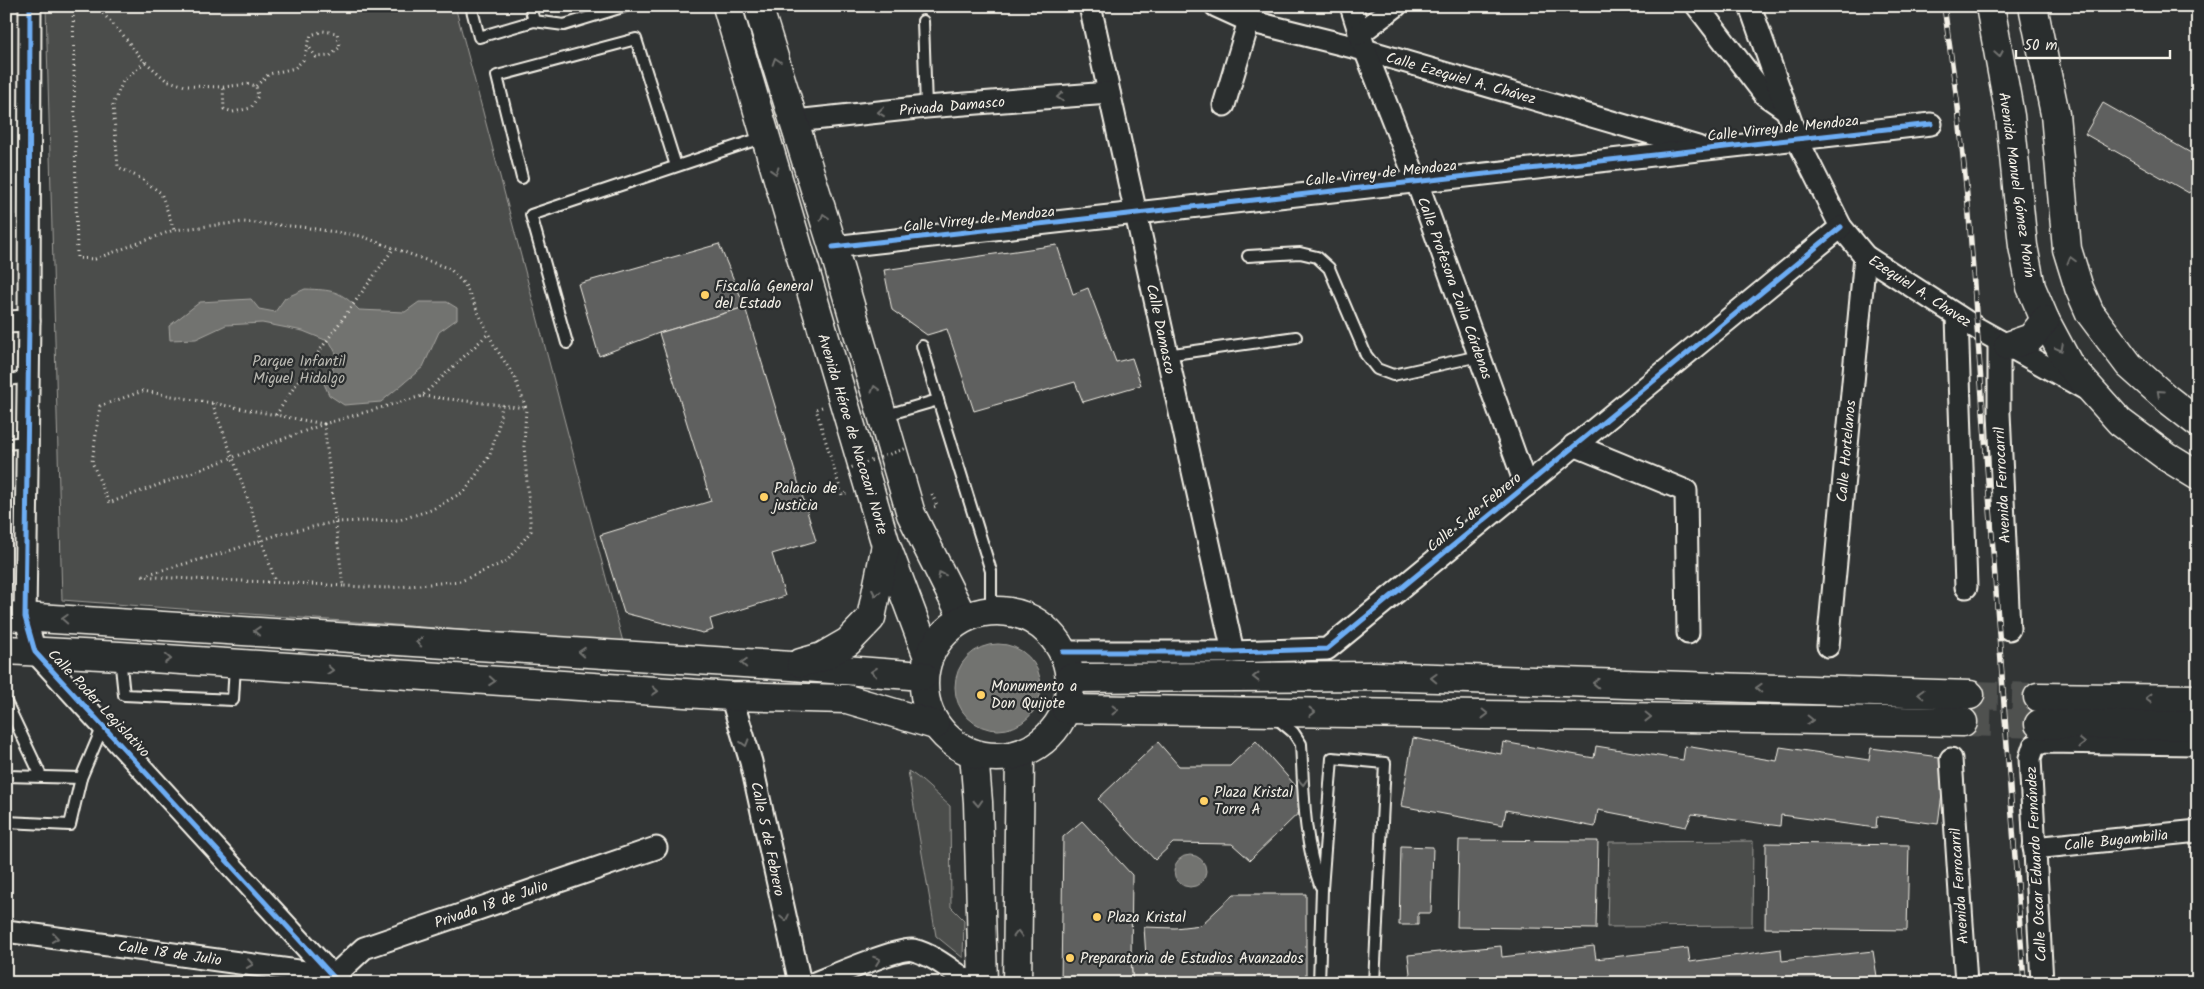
<svg xmlns="http://www.w3.org/2000/svg" width="2204" height="989" font-family="Kalam,sans-serif">
	<style>
		.green { fill: #4b4d4c; stroke: #a09f9a }
		.water { fill: #727370; stroke: #a6a5a0 }
		.building { fill: #5f605f; stroke: #f4f1e8 }
		.lines { fill: none; stroke-linecap: round; stroke-linejoin: round }
		.primary-tunnel { stroke: #4f5150; stroke-width: 28; stroke-dasharray: 28 14; stroke-linecap: butt }
		.lane-casing { stroke: #f4f1e8; stroke-width: 14 }
		.street-casing { stroke: #f4f1e8; stroke-width: 25 }
		.secondary-casing { stroke: #f4f1e8; stroke-width: 31 }
		.primary-casing { stroke: #f4f1e8; stroke-width: 31 }
		.path { stroke: #f4f1e8; stroke-width: 3; stroke-dasharray: 1 4; stroke-linecap: butt }
		.lane { stroke: #2a2d2e; stroke-width: 10 }
		.street { stroke: #2a2d2e; stroke-width: 21 }
		.secondary { stroke: #2a2d2e; stroke-width: 28 }
		.primary { stroke: #2a2d2e; stroke-width: 28 }
		.rail-casing { stroke: #f4f1e8; stroke-width: 5.5 }
		.rail { stroke: #2a2d2e; stroke-width: 4; stroke-dasharray: 11; stroke-linecap: butt }
		.path-bridge { stroke: #f4f1e8; stroke-width: 3; stroke-dasharray: 1 4; stroke-linecap: butt }
		.cycleway-casing { stroke: #2a2d2e; stroke-width: 8 }
		.cycleway { stroke: #6dadf4; stroke-width: 5 }
		.oneway { stroke: #71726f }
		.poi-dot { fill: #ffd166; stroke: #2a2d2e; stroke-width: 2 }
		.labels { text-anchor: middle; stroke-width: 4.5; stroke-linejoin: round; paint-order: stroke }
		.street-label { font-size: 15px; fill: #f4f1e8; stroke: #2a2d2e }
		.poi-label { font-size: 15px; fill: #f4f1e8; stroke: #2a2d2e; text-anchor: start }
		.park-label { font-size: 15px; fill: #b9b8b1; stroke: #2a2d2e }
	</style>
	<rect width="100%" height="100%" fill="#323535"/>
	<filter id="ink" filterUnits="userSpaceOnUse"><feTurbulence type="fractalNoise" baseFrequency=".02" numOctaves="2"/><feDisplacementMap in="SourceGraphic" scale="10" xChannelSelector="R" yChannelSelector="G"/><feConvolveMatrix kernelMatrix="1 2 1 2 8 2 1 2 1" color-interpolation-filters="sRGB"/></filter>
	<g filter="url(#ink)">
		<g class="green">
			<path d="M46 6H455L623 642 62 600Z"/>
			<path d="M908 771C920 777 938 796 950 806L951 907 964 920 963 958 936 936Z"/>
			<path d="M1753 841 1752 926 1607 927 1609 842Z"/>
		</g>
		<g class="water">
			<path d="M305 289C332 290 340 290 359 310L405 312 419 302H447L457 308V319L439 332 423 367 381 402 344 405 329 395 322 379 340 361 330 342 303 331 262 323 226 325 196 339 170 340 169 326 200 302 251 299 259 309 275 312 285 298Z"/>
			<circle cx="998" cy="687" r="43"/>
			<circle cx="1190" cy="871" r="16"/>
		</g>
		<g class="building">
			<path d="M2103 103 2198 157V178L2189 193 2085 134Z"/>
			<path d="M719 244 745 307 659 333 599 356 578 284Z"/>
			<path d="M1057 245 1073 294 1088 288 1116 362 1132 358 1141 385 1083 402 1075 382 974 411 947 329 927 335 892 310 884 270Z"/>
			<path d="M745 307 816 541 772 554 785 596 710 619 713 630 703 633 624 613 600 535 711 501 659 333Z"/>
			<path d="M1413 738 1501 754 1503 742 1594 758 1596 746 1683 760 1685 746 1777 761 1780 747 1869 760 1871 748 1947 758 1938 824 1877 816 1876 828 1781 815 1780 826 1692 814 1686 827 1598 810 1595 827 1506 810 1503 825 1401 806Z"/>
			<path d="M1256 741 1310 802 1250 860 1232 844 1173 843 1155 860 1098 799 1158 742 1179 766H1230Z"/>
			<path d="M1082 821 1132 875 1131 959 1133 983H1061L1063 837Z"/>
			<path d="M1459 840 1598 841 1596 929 1457 927Z"/>
			<path d="M1766 843 1909 845 1907 930 1765 928Z"/>
			<path d="M1401 846 1433 847 1431 913H1418V925H1399Z"/>
			<path d="M1234 894H1306V983H1133L1131 959 1146 957 1144 927 1175 928 1201 925Z"/>
			<path d="M1501 946 1502 957 1594 946 1596 959 1688 948 1690 962 1781 949 1782 961 1873 951 1878 983H1411L1408 955Z"/>
		</g>
		<g class="lines">
			<g class="primary-tunnel">
				<path d="M1970 695 2038 697"/>
				<path d="M1963 722 2039 724"/>
			</g>
			<g class="lane-casing">
				<g id="lane">
					<path d="M471 6 479 37 534 21 564 25 626 6"/>
					<path d="M530 6 534 21"/>
					<path d="M923 21 926 107"/>
					<path d="M522 178 497 76 636 39 676 166"/>
					<path d="M1248 256 1300 253 1317 257 1329 268 1366 355 1377 369 1393 375 1479 356"/>
					<path d="M567 343 531 215 764 137"/>
					<path d="M1166 355 1296 337"/>
					<path d="M6 381 28 376"/>
					<path d="M938 400 991 571V610"/>
					<path d="M883 416 938 400 922 346"/>
					<path d="M6 444 27 442"/>
					<path d="M120 657 124 695 233 700 235 665"/>
					<path d="M6 702 41 776"/>
					<path d="M1275 717 1293 732 1301 744C1304 794 1303 838 1320 885"/>
					<path d="M6 776 81 778"/>
					<path d="M6 822 70 825 81 778 103 726"/>
					<path d="M1319 983 1322 889 1332 758 1385 763 1374 983"/>
				</g>
			</g>
			<g class="street-casing">
				<g id="street">
					<path d="M30 6 29 321 25 617 35 652 339 983"/>
					<path d="M1090 6 1233 652"/>
					<path d="M1216 6 1249 21 1365 50 1698 147"/>
					<path d="M1351 6 1365 50 1417 182 1526 486"/>
					<path d="M1697 6 1765 95 1785 109"/>
					<path d="M1750 6 1797 139 1841 227 1865 256 1978 329 2084 388"/>
					<path d="M1359 34 1396 6"/>
					<path d="M1224 105 1249 21"/>
					<path d="M795 121 926 107 1109 93"/>
					<path d="M833 247 1931 124"/>
					<path d="M1957 316 1966 587"/>
					<path d="M6 322 29 321"/>
					<path d="M1999 341V413L2009 629"/>
					<path d="M1574 445 1686 491 1688 633"/>
					<path d="M1828 646 1865 256"/>
					<path d="M1063 652H1233L1327 649 1841 227"/>
					<path d="M731 696 751 762 800 983"/>
					<path d="M1951 759 1966 983"/>
					<path d="M2034 848 2198 831"/>
					<path d="M6 931 334 976 364 948 656 848"/>
					<path d="M815 983C832 976 900 947 913 950 934 955 952 971 970 983"/>
					<path d="M2042 983 2030 758 2034 746 2044 742 2198 744"/>
				</g>
			</g>
			<g class="secondary-casing">
				<g id="secondary">
					<path d="M727 6 886 545 928 657"/>
					<path d="M758 6 833 247 911 514 963 618"/>
					<path d="M974 754 978 802 983 983"/>
					<path d="M1017 983 1020 754"/>
				</g>
			</g>
			<g class="primary-casing">
				<g id="primary">
					<path d="M1990 6 2010 116 2023 246 2031 287 2045 320 2069 365 2120 422 2167 457 2198 476"/>
					<path d="M2033 6 2055 114 2067 249 2079 288 2090 313 2129 365 2166 398 2198 423"/>
					<path d="M2008 346 2031 338 2045 320"/>
					<circle cx="997" cy="684" r="73"/>
					<path d="M6 616 792 666 923 676"/>
					<path d="M6 650 120 656 731 696 847 699 935 725"/>
					<path d="M801 663 822 657 848 642 871 618 886 545"/>
					<path d="M1070 678 1374 676 1970 695"/>
					<path d="M2038 697 2198 699"/>
					<path d="M1066 709 1963 722"/>
					<path d="M2039 724 2198 726"/>
				</g>
			</g>
			<g class="path">
				<path d="M73 6 77 258 95 259 174 230 243 222 302 227 361 236 450 269 465 285 494 345 515 378 526 408 524 446 531 531 507 561 461 581 388 588 343 586 324 424 422 396 489 333"/>
				<path d="M96 6 123 35 141 58 166 80 185 86 223 87 249 84 256 86 258 96 251 108 233 112 224 109 223 87"/>
				<path d="M145 62 123 81 113 105 118 167 140 178 161 193 174 230"/>
				<path d="M256 86 269 74 295 68 303 60 311 35 323 31 337 33 340 47 330 56 316 57 309 47"/>
				<path d="M423 396 526 408"/>
				<path d="M212 403 143 391 100 406 92 462 109 503 324 424 212 403C235 462 256 521 275 581"/>
				<path d="M822 407 816 409 842 495 846 493"/>
				<path d="M276 415 302 375 394 248"/>
				<path d="M932 494 937 506 934 507"/>
				<path d="M343 586C276 581 209 581 141 576L220 554 280 534 335 522 399 520 431 510 465 491 490 455 499 424 502 405"/>
			</g>
			<use href="#lane" class="lane"/>
			<use href="#street" class="street"/>
			<use href="#secondary" class="secondary"/>
			<use href="#primary" class="primary"/>
			<g class="rail-casing">
				<path id="rail" d="M1944 6 1958 107 1969 215 2024 983"/>
			</g>
			<use href="#rail" class="rail"/>
			<path class="path-bridge" d="M847 469 907 448"/>
			<g class="cycleway-casing">
				<g id="cycleway">
					<path d="M30 6 29 321 25 617 35 652 339 983"/>
					<path d="M833 247 1931 124"/>
					<path d="M1063 652H1233L1327 649 1841 227"/>
				</g>
			</g>
			<use href="#cycleway" class="cycleway"/>
		</g>
		<defs><path id="oneway-chevron" d="M-2-3.5L2.5 0L-2 3.5" fill="none" stroke-width="1.6" stroke-linecap="round" stroke-linejoin="round" transform="scale(1.25)"/></defs>
		<g class="oneway">
			<use href="#oneway-chevron" transform="translate(1999 54) rotate(80)"/>
			<use href="#oneway-chevron" transform="translate(776 61) rotate(-108)"/>
			<use href="#oneway-chevron" transform="translate(1060 97) rotate(176)"/>
			<use href="#oneway-chevron" transform="translate(881 112) rotate(174)"/>
			<use href="#oneway-chevron" transform="translate(775 171) rotate(73)"/>
			<use href="#oneway-chevron" transform="translate(824 217) rotate(-107)"/>
			<use href="#oneway-chevron" transform="translate(2071 260) rotate(-106)"/>
			<use href="#oneway-chevron" transform="translate(2060 348) rotate(62)"/>
			<use href="#oneway-chevron" transform="translate(875 389) rotate(-106)"/>
			<use href="#oneway-chevron" transform="translate(2160 393) rotate(-138)"/>
			<use href="#oneway-chevron" transform="translate(941 575) rotate(-116)"/>
			<use href="#oneway-chevron" transform="translate(876 593) rotate(101)"/>
			<use href="#oneway-chevron" transform="translate(65 619) rotate(-177)"/>
			<use href="#oneway-chevron" transform="translate(257 631) rotate(-176)"/>
			<use href="#oneway-chevron" transform="translate(419 642) rotate(-176)"/>
			<use href="#oneway-chevron" transform="translate(582 652) rotate(-176)"/>
			<use href="#oneway-chevron" transform="translate(168 659) rotate(4)"/>
			<use href="#oneway-chevron" transform="translate(744 663) rotate(-176)"/>
			<use href="#oneway-chevron" transform="translate(330 670) rotate(4)"/>
			<use href="#oneway-chevron" transform="translate(874 672) rotate(-175)"/>
			<use href="#oneway-chevron" transform="translate(1256 677) rotate(180)"/>
			<use href="#oneway-chevron" transform="translate(1434 678) rotate(-178)"/>
			<use href="#oneway-chevron" transform="translate(492 681) rotate(4)"/>
			<use href="#oneway-chevron" transform="translate(1596 683) rotate(-178)"/>
			<use href="#oneway-chevron" transform="translate(1759 688) rotate(-178)"/>
			<use href="#oneway-chevron" transform="translate(655 691) rotate(4)"/>
			<use href="#oneway-chevron" transform="translate(1921 694) rotate(-178)"/>
			<use href="#oneway-chevron" transform="translate(2149 698) rotate(-180)"/>
			<use href="#oneway-chevron" transform="translate(1115 710) rotate(1)"/>
			<use href="#oneway-chevron" transform="translate(1312 712)"/>
			<use href="#oneway-chevron" transform="translate(1485 714) rotate(1)"/>
			<use href="#oneway-chevron" transform="translate(1648 717) rotate(1)"/>
			<use href="#oneway-chevron" transform="translate(1810 720) rotate(1)"/>
			<use href="#oneway-chevron" transform="translate(745 743) rotate(73)"/>
			<use href="#oneway-chevron" transform="translate(2082 743) rotate(1)"/>
			<use href="#oneway-chevron" transform="translate(1303 782) rotate(86)"/>
			<use href="#oneway-chevron" transform="translate(978 803) rotate(87)"/>
			<use href="#oneway-chevron" transform="translate(785 918) rotate(78)"/>
			<use href="#oneway-chevron" transform="translate(1018 934) rotate(-89)"/>
			<use href="#oneway-chevron" transform="translate(55 938) rotate(8)"/>
			<use href="#oneway-chevron" transform="translate(877 960) rotate(-20)"/>
			<use href="#oneway-chevron" transform="translate(250 964) rotate(8)"/>
		</g>
	</g>
	<g class="poi-dot">
		<circle cx="705" cy="295" r="5"/>
		<circle cx="764" cy="497" r="5"/>
		<circle cx="981" cy="695" r="5"/>
		<circle cx="1204" cy="801" r="5"/>
		<circle cx="1097" cy="917" r="5"/>
		<circle cx="1070" cy="958" r="5"/>
	</g>
	<g class="labels">
		<g class="street-label">
			<text transform="translate(1461 78) rotate(16)" y="5">Calle Ezequiel A. Chávez</text>
			<text transform="translate(952 106) rotate(-5)" y="5">Privada Damasco</text>
			<text transform="translate(1783 128) rotate(-6)" y="5">Calle Virrey de Mendoza</text>
			<text transform="translate(1381 173) rotate(-6)" y="5">Calle Virrey de Mendoza</text>
			<text transform="translate(2017 185) rotate(82)" y="5">Avenida Manuel Gómez Morín</text>
			<text transform="translate(979 219) rotate(-6)" y="5">Calle Virrey de Mendoza</text>
			<text transform="translate(1455 288) rotate(70)" y="5">Calle Profesora Zoila Cárdenas</text>
			<text transform="translate(1920 291) rotate(33)" y="5">Ezequiel A. Chavez</text>
			<text transform="translate(1161 329) rotate(78)" y="5">Calle Damasco</text>
			<text transform="translate(853 434) rotate(73)" y="5">Avenida Héroe de Nacozari Norte</text>
			<text transform="translate(1846 451) rotate(-85)" y="5">Calle Hortelanos</text>
			<text transform="translate(2002 485) rotate(-93)" y="5">Avenida Ferrocarril</text>
			<text transform="translate(1474 512) rotate(-39)" y="5">Calle 5 de Febrero</text>
			<text transform="translate(99 703) rotate(47)" y="5">Calle Poder Legislativo</text>
			<text transform="translate(768 839) rotate(78)" y="5">Calle 5 de Febrero</text>
			<text transform="translate(2116 840) rotate(-6)" y="5">Calle Bugambilia</text>
			<text transform="translate(2036 864) rotate(-93)" y="5">Calle Oscar Eduardo Fernández</text>
			<text transform="translate(1959 886) rotate(-94)" y="5">Avenida Ferrocarril</text>
			<text transform="translate(491 904) rotate(-19)" y="5">Privada 18 de Julio</text>
			<text transform="translate(170 953) rotate(8)" y="5">Calle 18 de Julio</text>
		</g>
		<g class="poi-label">
			<text x="715" y="291">Fiscalía General<tspan x="715" dy="17">del Estado</tspan></text>
			<text x="774" y="493">Palacio de<tspan x="774" dy="17">justicia</tspan></text>
			<text x="991" y="691">Monumento a<tspan x="991" dy="17">Don Quijote</tspan></text>
			<text x="1214" y="797">Plaza Kristal<tspan x="1214" dy="17">Torre A</tspan></text>
			<text x="1107" y="922">Plaza Kristal</text>
			<text x="1080" y="963">Preparatoria de Estudios Avanzados</text>
		</g>
		<g class="park-label">
			<text x="299" y="366">Parque Infantil<tspan x="299" dy="17">Miguel Hidalgo</tspan></text>
		</g>
	</g>
	<rect width="2204" height="989" fill="none" stroke="#2a2d2e" stroke-width="25"/>
	<rect x="12" y="12" width="2179" height="964" fill="none" stroke="#f4f1e8" stroke-width="2" filter="url(#ink)"/>
	<path d="M2016 50v8h154v-8" fill="none" stroke="#f4f1e8" stroke-width="2.5"/>
	<text x="2024" y="50" font-size="15" fill="#f4f1e8" stroke="#2a2d2e" stroke-width="4" paint-order="stroke">50 m</text>
</svg>
